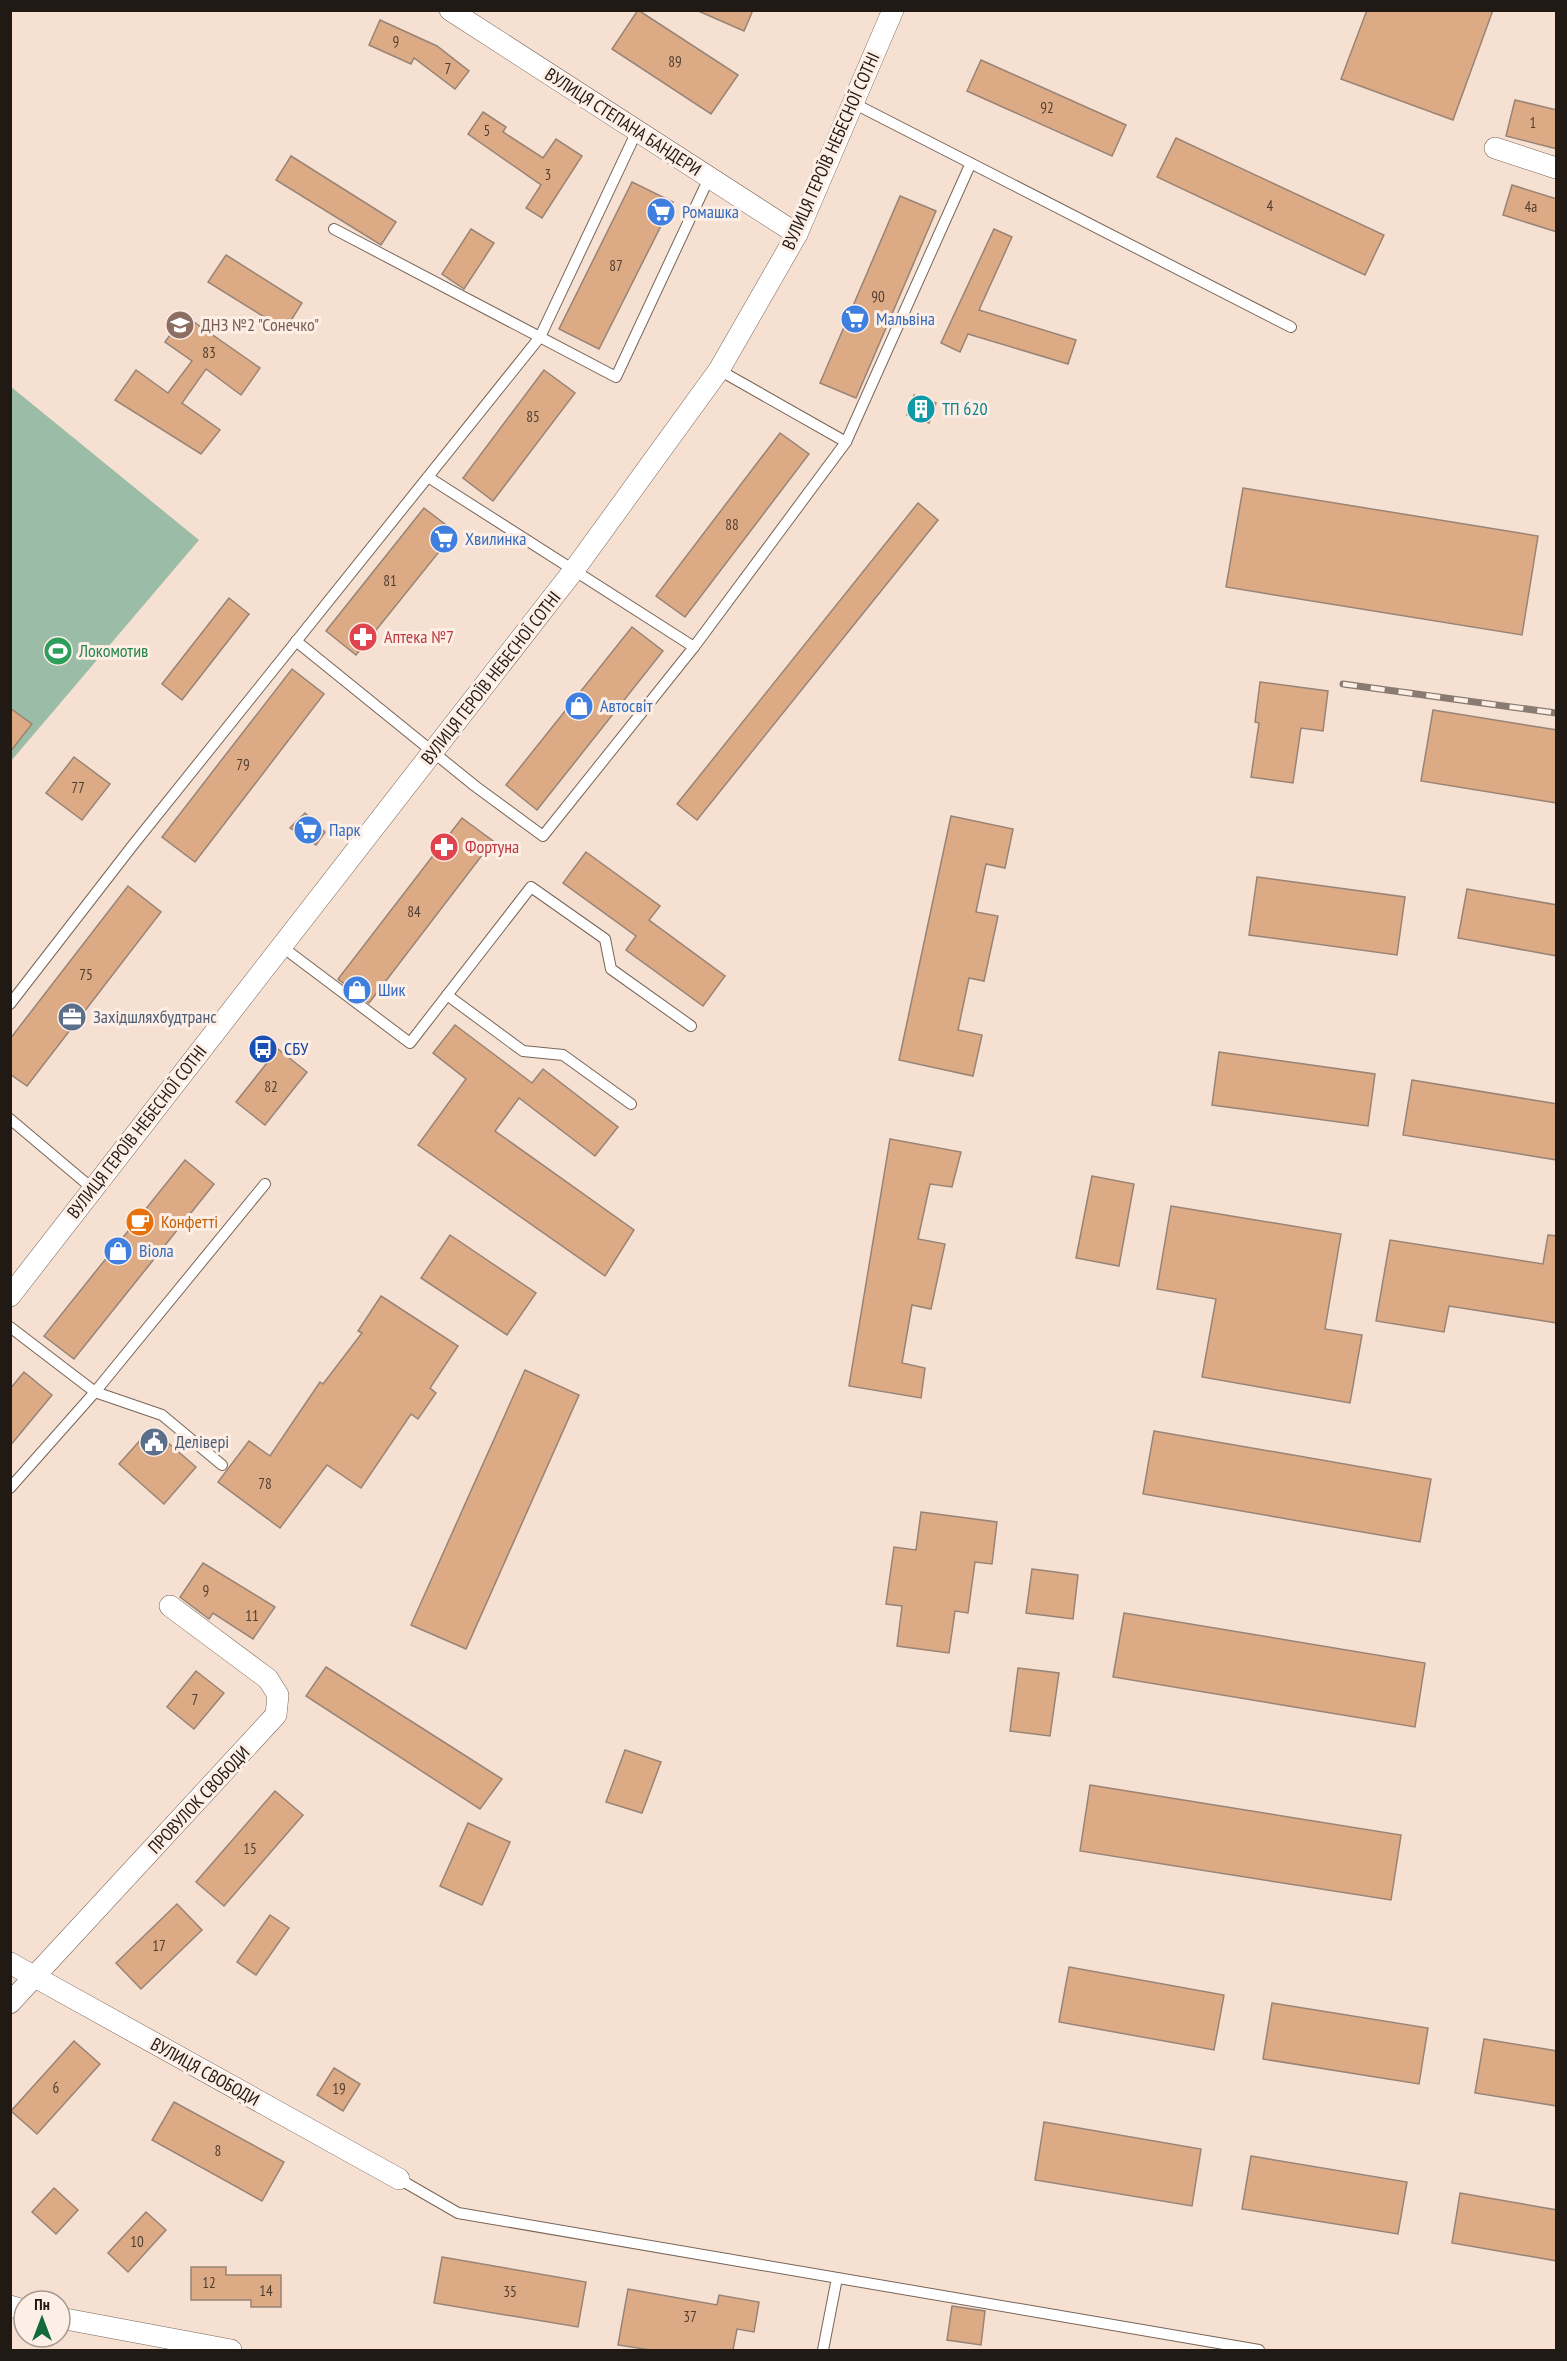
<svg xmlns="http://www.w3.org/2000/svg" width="1567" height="2361" font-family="'PT Sans Narrow',sans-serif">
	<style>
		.green { fill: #9bbda7 }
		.building { fill: #dcaa85; stroke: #988476; stroke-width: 1.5 }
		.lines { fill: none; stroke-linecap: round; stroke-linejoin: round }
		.lane-casing { stroke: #786558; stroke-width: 12 }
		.street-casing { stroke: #786558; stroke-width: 22 }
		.lane { stroke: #fff; stroke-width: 10 }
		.street { stroke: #fff; stroke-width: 21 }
		.rail-casing { stroke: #897b71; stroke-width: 7 }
		.rail { stroke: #fdefe6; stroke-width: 4.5; stroke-dasharray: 14; stroke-linecap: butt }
		.labels { text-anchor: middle; stroke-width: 6; stroke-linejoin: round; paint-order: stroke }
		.number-label { font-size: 15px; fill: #503e30 }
		.street-label { font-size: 18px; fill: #211a14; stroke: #fdefe6 }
		.shop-label { font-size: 18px; fill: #366cbe; stroke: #fdefe6; text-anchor: start }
		.education-label { font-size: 18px; fill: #785e54; stroke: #fdefe6; text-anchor: start }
		.culture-label { font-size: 18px; fill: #0d838f; stroke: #fdefe6; text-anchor: start }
		.health-label { font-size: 18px; fill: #be3a42; stroke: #fdefe6; text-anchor: start }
		.leisure-label { font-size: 18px; fill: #27864d; stroke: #fdefe6; text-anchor: start }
		.service-label { font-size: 18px; fill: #4e5e75; stroke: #fdefe6; text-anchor: start }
		.transit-label { font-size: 18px; fill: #164399; stroke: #fdefe6; text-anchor: start }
		.food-label { font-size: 18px; fill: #c56008; stroke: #fdefe6; text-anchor: start }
	</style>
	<rect width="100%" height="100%" fill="#f6e0d1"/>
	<path class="green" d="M10 386 199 540 11 761Z"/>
	<g class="building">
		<path d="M638 10 738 75 711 114 612 49Z"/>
		<path d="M696 10H753L744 31Z"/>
		<path d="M1367 10H1493L1453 120 1341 79Z"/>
		<path d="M380 20 437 46 469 71 455 89 414 58 411 64 369 45Z"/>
		<path d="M981 60 1126 125 1112 156 967 91Z"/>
		<path d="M1515 100 1557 110V149L1506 136Z"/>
		<path d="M483 112 506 127 503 132 543 158 556 139 582 156 542 218 526 208 541 185 468 134Z"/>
		<path d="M1176 138 1384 235 1365 275 1157 177Z"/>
		<path d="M291 156 396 222 381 245 276 180Z"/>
		<path d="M632 182 673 202 599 349 559 329Z"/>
		<path d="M1512 185 1557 199V232L1503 215Z"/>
		<path d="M900 196 936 211 856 398 820 383Z"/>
		<path d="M471 229 494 243 464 289 442 274Z"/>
		<path d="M994 229 1012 237 979 310 1076 340 1068 364 968 334 960 352 941 343Z"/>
		<path d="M226 255 302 303 285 330 208 282Z"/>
		<path d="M184 315 260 368 241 395 206 369 182 403 220 430 201 454 115 400 136 370 168 393 192 361 165 342Z"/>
		<path d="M544 370 575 393 493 501 463 478Z"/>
		<path d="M914 395 936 403 929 423 907 415Z"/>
		<path d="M780 433 809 454 685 617 656 596Z"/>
		<path d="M1243 488 1538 536 1522 635 1226 587Z"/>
		<path d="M918 503 938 520 697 820 677 804Z"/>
		<path d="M424 508 455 532 356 655 326 631Z"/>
		<path d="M229 598 249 614 182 700 162 684Z"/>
		<path d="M632 627 663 651 537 810 506 785Z"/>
		<path d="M292 669 324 694 195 862 162 837Z"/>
		<path d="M1260 682 1328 691 1323 731 1301 728 1293 783 1251 777 1259 723 1255 722Z"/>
		<path d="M10 708 32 724 10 752Z"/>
		<path d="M1433 710 1557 730V803L1421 781Z"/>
		<path d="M74 757 110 784 82 820 46 793Z"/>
		<path d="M305 813 325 832 316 845 290 828Z"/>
		<path d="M951 816 1013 829 1005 868 986 864 976 912 998 916 984 981 969 978 958 1030 982 1035 973 1076 899 1060Z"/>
		<path d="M462 818 493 841 369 1003 338 979Z"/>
		<path d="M586 852 660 906 649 920 725 976 703 1006 626 950 636 936 563 883Z"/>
		<path d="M1257 877 1405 897 1397 955 1249 935Z"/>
		<path d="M128 886 161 912 27 1086 10 1074V1039Z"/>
		<path d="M1467 889 1557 905V956L1458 938Z"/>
		<path d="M455 1025 532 1083 543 1069 618 1127 595 1156 519 1098 495 1131 634 1230 605 1276 418 1145 466 1079 433 1053Z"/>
		<path d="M278 1049 307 1072 265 1125 236 1102Z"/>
		<path d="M1219 1052 1375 1074 1368 1126 1212 1105Z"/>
		<path d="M1412 1080 1557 1104V1160L1403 1135Z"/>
		<path d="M890 1139 961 1152 952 1187 930 1184 918 1239 945 1244 931 1309 912 1305 902 1363 925 1368 921 1398 849 1386Z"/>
		<path d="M185 1160 214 1184 74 1359 44 1336Z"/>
		<path d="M1092 1176 1134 1184 1119 1266 1076 1258Z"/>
		<path d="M1171 1206 1341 1234 1325 1329 1362 1335 1350 1403 1202 1377 1216 1299 1157 1289Z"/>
		<path d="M450 1235 536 1293 507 1335 421 1278Z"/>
		<path d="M1548 1235 1557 1236V1323L1449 1306 1444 1332 1376 1321 1390 1240 1543 1264Z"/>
		<path d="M381 1296 458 1346 430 1388 436 1393 418 1419 411 1414 361 1488 327 1465 280 1528 218 1482 249 1441 270 1456 320 1382 323 1384 362 1333 358 1331Z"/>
		<path d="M525 1370 579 1395 466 1649 411 1625Z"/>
		<path d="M24 1372 52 1395 10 1446V1389Z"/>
		<path d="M151 1428 196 1467 164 1504 119 1464Z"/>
		<path d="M1154 1431 1431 1479 1420 1542 1143 1494Z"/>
		<path d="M921 1512 997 1522 992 1564 975 1562 968 1613 955 1611 949 1653 897 1646 902 1606 886 1604 894 1547 916 1550Z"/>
		<path d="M203 1563 275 1607 253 1639 213 1613 209 1619 180 1597Z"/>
		<path d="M1032 1569 1078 1575 1073 1619 1026 1613Z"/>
		<path d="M1124 1613 1425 1663 1415 1727 1113 1677Z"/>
		<path d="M326 1667 502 1779 480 1809 306 1696Z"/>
		<path d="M1018 1668 1059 1673 1050 1736 1010 1731Z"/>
		<path d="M196 1671 224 1693 194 1729 167 1707Z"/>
		<path d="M625 1750 661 1762 642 1813 606 1802Z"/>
		<path d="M1090 1785 1401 1835 1391 1900 1080 1851Z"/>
		<path d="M275 1791 303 1815 224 1906 196 1882Z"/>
		<path d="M468 1823 510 1842 482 1905 440 1886Z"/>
		<path d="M177 1904 202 1930 141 1989 116 1963Z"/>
		<path d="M270 1915 289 1928 256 1975 237 1962Z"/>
		<path d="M1069 1967 1224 1995 1214 2050 1059 2022Z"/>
		<path d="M1272 2003 1428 2028 1419 2084 1263 2059Z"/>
		<path d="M1484 2039 1557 2051V2106L1475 2093Z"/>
		<path d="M74 2041 100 2064 37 2134 11 2111Z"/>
		<path d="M334 2068 360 2084 343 2111 317 2095Z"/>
		<path d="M174 2102 284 2162 262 2201 152 2140Z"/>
		<path d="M1044 2122 1201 2149 1192 2206 1035 2180Z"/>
		<path d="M1251 2156 1407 2182 1398 2234 1242 2209Z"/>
		<path d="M54 2188 78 2210 56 2234 32 2212Z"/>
		<path d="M1460 2193 1557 2210V2261L1452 2243Z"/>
		<path d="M146 2212 166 2230 128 2272 108 2253Z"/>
		<path d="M442 2257 586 2282 578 2327 434 2303Z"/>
		<path d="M191 2267H226V2275H281V2307H251V2300H191Z"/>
		<path d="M628 2289 717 2305 719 2295 759 2302 754 2332 737 2329 733 2350H650L618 2345Z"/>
		<path d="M952 2306 985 2311 981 2345 947 2340Z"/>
	</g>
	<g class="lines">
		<g class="lane-casing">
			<g id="lane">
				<path d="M853 103 1291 327"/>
				<path d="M334 229 616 377 709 178"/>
				<path d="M719 370 846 442"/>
				<path d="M428 477 694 647"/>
				<path d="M296 641 475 786 543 836 694 647 846 442 970 165"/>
				<path d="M281 946 410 1043 531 887 605 939 611 969 691 1026"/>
				<path d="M447 995 523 1051 563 1055 631 1104"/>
				<path d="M10 1004 133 845 540 337 637 131"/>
				<path d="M10 1119 93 1189"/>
				<path d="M10 1327 95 1392 162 1415 222 1465"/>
				<path d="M10 1488 95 1392 265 1184"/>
				<path d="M399 2179 458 2213 1259 2350"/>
				<path d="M823 2350 837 2278"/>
			</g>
		</g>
		<g class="street-casing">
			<g id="street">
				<path d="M450 10 797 234"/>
				<path d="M1495 148 1556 168"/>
				<path d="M10 1296 574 570 719 370 797 234 893 10"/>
				<path d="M10 1963 399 2179"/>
				<path d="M10 2003 276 1715 278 1695 268 1679 170 1606"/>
				<path d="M10 2306 24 2310"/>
				<path d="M60 2318 231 2350"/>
			</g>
		</g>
		<use href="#lane" class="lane"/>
		<use href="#street" class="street"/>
		<g class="rail-casing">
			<path id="rail" d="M1343 684 1556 713"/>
		</g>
		<use href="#rail" class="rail"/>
	</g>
	<defs>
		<g id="supermarket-disc" transform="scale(1.5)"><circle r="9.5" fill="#3f7fe0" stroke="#fdefe6"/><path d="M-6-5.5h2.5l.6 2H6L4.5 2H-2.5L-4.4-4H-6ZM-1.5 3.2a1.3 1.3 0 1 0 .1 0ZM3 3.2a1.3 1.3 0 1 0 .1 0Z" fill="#fff"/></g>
		<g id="school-disc" transform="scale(1.5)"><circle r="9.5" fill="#8d6e63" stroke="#fdefe6"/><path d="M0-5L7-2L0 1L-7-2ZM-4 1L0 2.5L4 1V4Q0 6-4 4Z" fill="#fff"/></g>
		<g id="building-disc" transform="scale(1.5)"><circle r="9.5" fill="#0f9aa8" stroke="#fdefe6"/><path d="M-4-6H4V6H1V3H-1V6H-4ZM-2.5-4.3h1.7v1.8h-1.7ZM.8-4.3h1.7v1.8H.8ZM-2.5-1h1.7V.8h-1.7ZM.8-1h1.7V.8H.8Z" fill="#fff"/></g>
		<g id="pharmacy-disc" transform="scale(1.5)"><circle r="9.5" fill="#e0444e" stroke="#fdefe6"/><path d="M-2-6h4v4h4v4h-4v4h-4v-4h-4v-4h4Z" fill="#fff"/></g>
		<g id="stadium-disc" transform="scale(1.5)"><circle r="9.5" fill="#2e9e5b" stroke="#fdefe6"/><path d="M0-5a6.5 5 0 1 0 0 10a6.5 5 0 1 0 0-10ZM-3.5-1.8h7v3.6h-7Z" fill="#fff"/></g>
		<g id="shop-disc" transform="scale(1.5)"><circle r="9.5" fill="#3f7fe0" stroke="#fdefe6"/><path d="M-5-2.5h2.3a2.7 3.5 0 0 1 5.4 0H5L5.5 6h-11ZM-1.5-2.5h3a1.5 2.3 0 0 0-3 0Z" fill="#fff"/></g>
		<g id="office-disc" transform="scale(1.5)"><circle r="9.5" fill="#5c6f8a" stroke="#fdefe6"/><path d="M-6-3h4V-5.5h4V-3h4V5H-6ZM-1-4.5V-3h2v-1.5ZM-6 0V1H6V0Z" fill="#fff"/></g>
		<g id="bus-disc" transform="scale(1.5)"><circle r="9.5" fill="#1a4fb4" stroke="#fdefe6"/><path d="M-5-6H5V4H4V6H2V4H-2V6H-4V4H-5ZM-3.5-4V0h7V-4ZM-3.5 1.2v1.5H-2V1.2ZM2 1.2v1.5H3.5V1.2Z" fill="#fff"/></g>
		<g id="cafe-disc" transform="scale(1.5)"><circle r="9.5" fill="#e8710a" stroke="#fdefe6"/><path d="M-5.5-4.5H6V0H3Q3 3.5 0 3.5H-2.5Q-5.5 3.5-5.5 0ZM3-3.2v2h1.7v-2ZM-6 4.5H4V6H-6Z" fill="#fff"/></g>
		<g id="civic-disc" transform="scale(1.5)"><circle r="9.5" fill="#5c6f8a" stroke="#fdefe6"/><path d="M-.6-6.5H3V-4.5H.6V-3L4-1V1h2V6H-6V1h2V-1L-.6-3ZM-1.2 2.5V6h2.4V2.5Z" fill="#fff"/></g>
	</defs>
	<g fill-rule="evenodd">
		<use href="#supermarket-disc" x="661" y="212"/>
		<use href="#supermarket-disc" x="855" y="319"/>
		<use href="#school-disc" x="180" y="325"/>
		<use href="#building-disc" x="921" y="409"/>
		<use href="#supermarket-disc" x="444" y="539"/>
		<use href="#pharmacy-disc" x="363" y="637"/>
		<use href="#stadium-disc" x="58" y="651"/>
		<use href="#shop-disc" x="579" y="706"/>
		<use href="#supermarket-disc" x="308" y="830"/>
		<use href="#pharmacy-disc" x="444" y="847"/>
		<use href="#shop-disc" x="357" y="990"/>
		<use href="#office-disc" x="72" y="1017"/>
		<use href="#bus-disc" x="263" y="1049"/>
		<use href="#cafe-disc" x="140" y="1222"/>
		<use href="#shop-disc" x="118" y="1251"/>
		<use href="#civic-disc" x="154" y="1442"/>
	</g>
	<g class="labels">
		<g class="number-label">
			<text x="396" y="47">9</text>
			<text x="675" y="67">89</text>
			<text x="448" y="74">7</text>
			<text x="1047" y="113">92</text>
			<text x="1533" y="128">1</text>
			<text x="487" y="136">5</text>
			<text x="548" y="180">3</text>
			<text x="1270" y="211">4</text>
			<text x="1531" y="212">4а</text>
			<text x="616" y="271">87</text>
			<text x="878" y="302">90</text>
			<text x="209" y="358">83</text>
			<text x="533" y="422">85</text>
			<text x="732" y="530">88</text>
			<text x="390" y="586">81</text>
			<text x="243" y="770">79</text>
			<text x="78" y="793">77</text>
			<text x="414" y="917">84</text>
			<text x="86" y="980">75</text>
			<text x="271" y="1092">82</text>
			<text x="265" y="1489">78</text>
			<text x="206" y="1596">9</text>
			<text x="252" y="1621">11</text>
			<text x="195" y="1705">7</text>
			<text x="250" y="1854">15</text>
			<text x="159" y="1951">17</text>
			<text x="56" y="2093">6</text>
			<text x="339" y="2094">19</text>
			<text x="218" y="2156">8</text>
			<text x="137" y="2247">10</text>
			<text x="209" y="2288">12</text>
			<text x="266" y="2296">14</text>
			<text x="510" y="2297">35</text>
			<text x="690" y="2322">37</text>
		</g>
		<g class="street-label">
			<text transform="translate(623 122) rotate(33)" y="6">ВУЛИЦЯ СТЕПАНА БАНДЕРИ</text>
			<text transform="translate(831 151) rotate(-66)" y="6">ВУЛИЦЯ ГЕРОЇВ НЕБЕСНОЇ СОТНІ</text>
			<text transform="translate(491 678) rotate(-52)" y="6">ВУЛИЦЯ ГЕРОЇВ НЕБЕСНОЇ СОТНІ</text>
			<text transform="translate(137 1132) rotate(-52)" y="6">ВУЛИЦЯ ГЕРОЇВ НЕБЕСНОЇ СОТНІ</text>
			<text transform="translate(199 1800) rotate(-47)" y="6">ПРОВУЛОК СВОБОДИ</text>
			<text transform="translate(205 2072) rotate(29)" y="6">ВУЛИЦЯ СВОБОДИ</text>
		</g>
		<g class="shop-label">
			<text x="682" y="218">Ромашка</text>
			<text x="876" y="325">Мальвіна</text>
			<text x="465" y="545">Хвилинка</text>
			<text x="600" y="712">Автосвіт</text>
			<text x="329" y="836">Парк</text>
			<text x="378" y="996">Шик</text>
			<text x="139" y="1257">Віола</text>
		</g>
		<g class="education-label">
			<text x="201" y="331">ДНЗ №2 "Сонечко"</text>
		</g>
		<g class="culture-label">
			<text x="942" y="415">ТП 620</text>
		</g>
		<g class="health-label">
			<text x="384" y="643">Аптека №7</text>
			<text x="465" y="853">Фортуна</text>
		</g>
		<g class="leisure-label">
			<text x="79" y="657">Локомотив</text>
		</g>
		<g class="service-label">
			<text x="93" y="1023">Західшляхбудтранс</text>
			<text x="175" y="1448">Делівері</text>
		</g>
		<g class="transit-label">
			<text x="284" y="1055">СБУ</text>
		</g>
		<g class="food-label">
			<text x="161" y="1228">Конфетті</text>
		</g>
	</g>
	<rect width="1567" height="2361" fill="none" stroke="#211a14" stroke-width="24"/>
	<g transform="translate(42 2319)"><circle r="28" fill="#fdefe6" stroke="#a59a92" stroke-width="1.5"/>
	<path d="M0-4.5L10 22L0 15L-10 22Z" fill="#136b3d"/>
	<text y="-9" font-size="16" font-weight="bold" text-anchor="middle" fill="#211a14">Пн</text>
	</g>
</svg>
